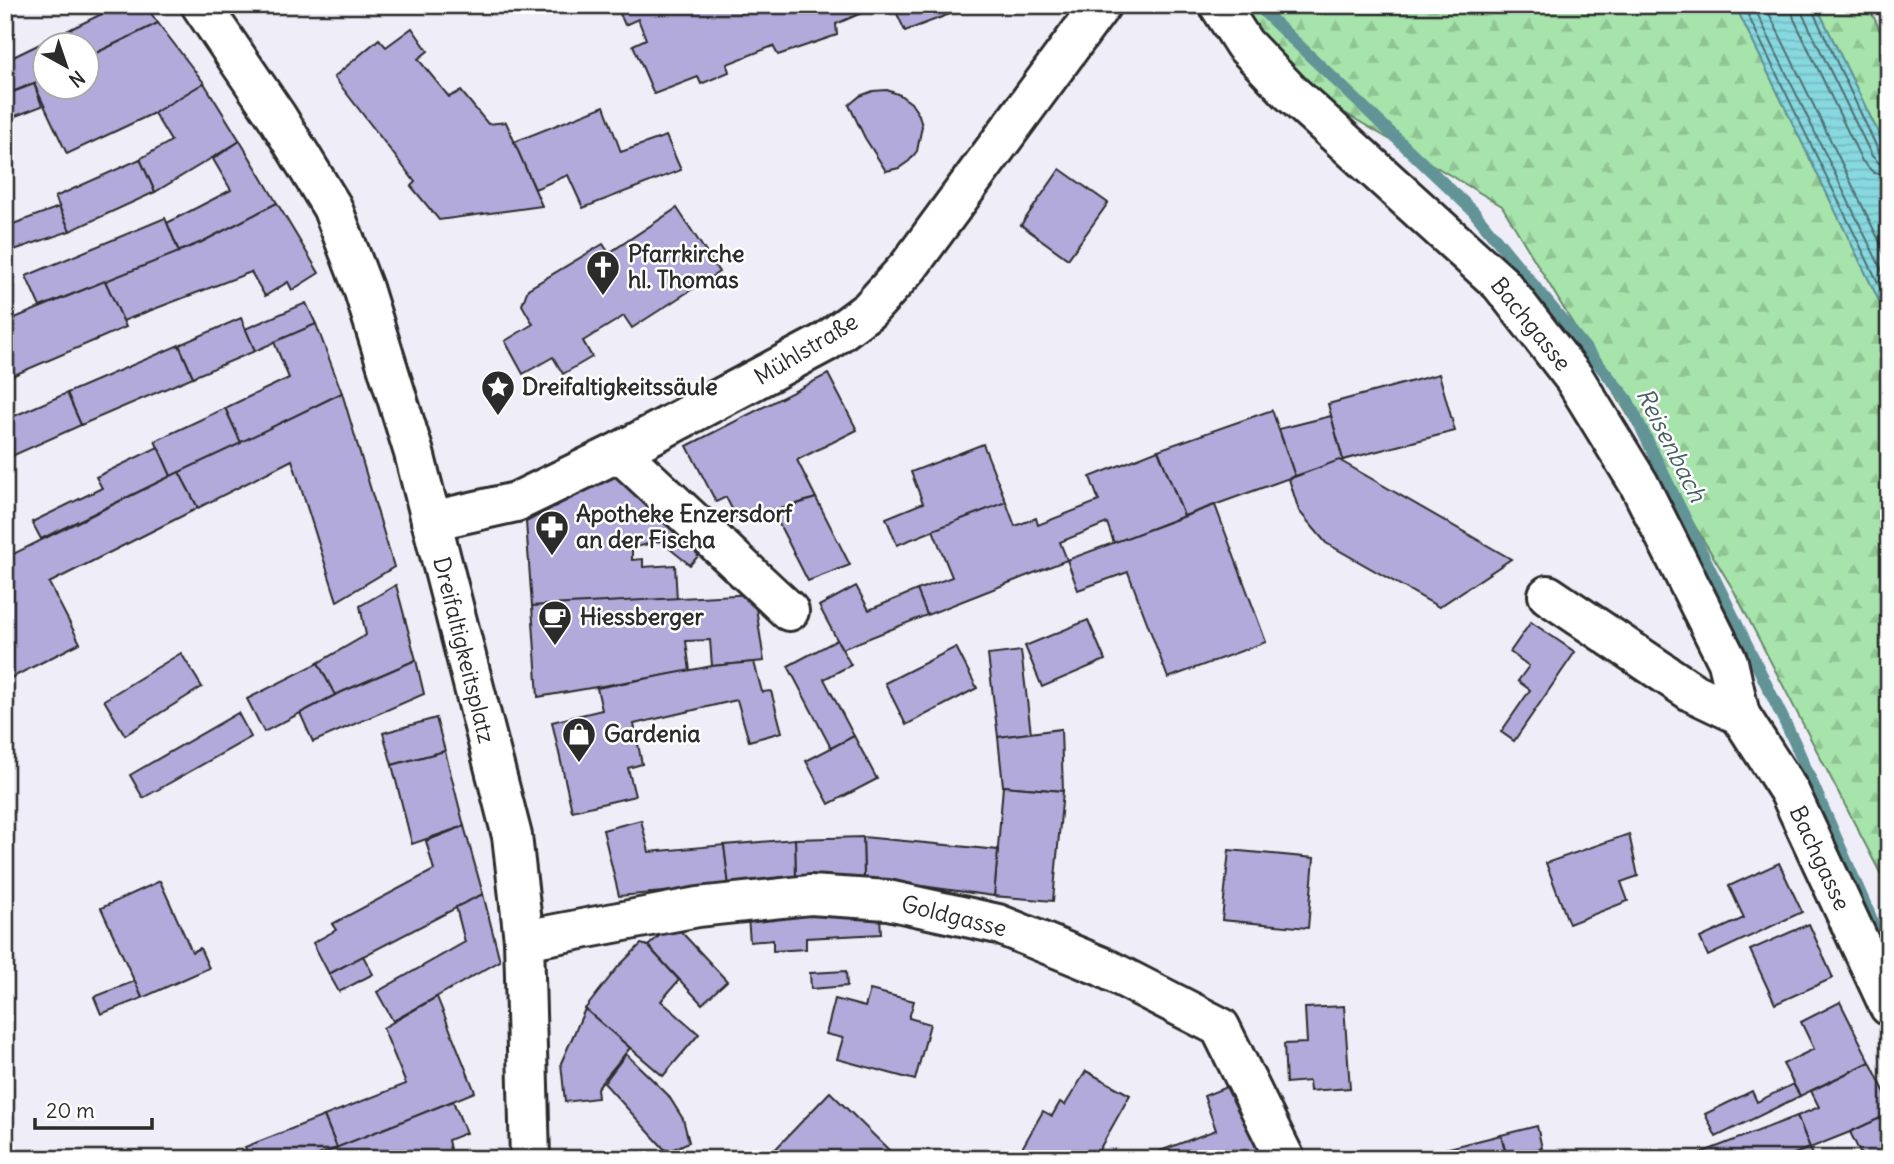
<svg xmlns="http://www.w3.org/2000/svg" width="1894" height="1164" font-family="Delius,sans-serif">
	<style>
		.forest { fill: url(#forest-firs); stroke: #68886b; stroke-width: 2 }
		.water { fill: url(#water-rules); stroke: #629397; stroke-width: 2 }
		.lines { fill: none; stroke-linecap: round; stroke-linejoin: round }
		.shore { stroke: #507073; stroke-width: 2 }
		.stream { stroke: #629397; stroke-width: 12 }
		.building { fill: #b1aadb; stroke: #2b2b2b; stroke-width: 2 }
		.minor-casing { stroke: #2b2b2b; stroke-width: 44 }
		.major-casing { stroke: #2b2b2b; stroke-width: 44 }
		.minor { stroke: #fff; stroke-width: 38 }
		.major { stroke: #fff; stroke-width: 38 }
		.labels { text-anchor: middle; stroke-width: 5; stroke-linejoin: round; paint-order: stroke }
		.poi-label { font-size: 23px; font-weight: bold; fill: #2b2b2b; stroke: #fff; text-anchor: start }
		.street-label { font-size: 23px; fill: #2b2b2b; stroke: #fff }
		.water-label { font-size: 24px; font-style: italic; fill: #475f61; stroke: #fff }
	</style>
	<defs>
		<pattern id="forest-firs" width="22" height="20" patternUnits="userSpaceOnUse" patternTransform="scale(1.75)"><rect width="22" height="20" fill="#a6e4ab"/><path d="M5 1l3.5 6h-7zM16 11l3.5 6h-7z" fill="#8fc493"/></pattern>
		<pattern id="water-rules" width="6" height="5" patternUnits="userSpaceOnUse" patternTransform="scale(1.75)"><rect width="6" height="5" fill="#87d8df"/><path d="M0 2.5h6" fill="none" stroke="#75bac0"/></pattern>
	</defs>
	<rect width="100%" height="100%" fill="#efeef8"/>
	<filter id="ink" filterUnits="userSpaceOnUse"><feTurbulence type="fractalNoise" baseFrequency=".0143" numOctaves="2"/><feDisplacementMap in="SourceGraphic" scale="14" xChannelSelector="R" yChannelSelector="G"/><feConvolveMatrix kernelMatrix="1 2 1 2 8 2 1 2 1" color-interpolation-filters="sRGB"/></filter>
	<g filter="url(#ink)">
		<g class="forest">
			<path d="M1237 5H1735L1889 321V890L1734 591 1502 206 1291 81Z"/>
			<path d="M1816 5H1868L1889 49V155Z"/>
		</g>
		<path class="water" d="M1735 5H1816L1889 155V321Z"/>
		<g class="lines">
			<g class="shore">
				<path d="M1743 5 1889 305"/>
				<path d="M1753 5 1889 285"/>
				<path d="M1765 5 1889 261"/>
				<path d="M1791 5 1794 19 1862 161 1874 173 1889 176"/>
				<path d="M1802 5 1803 15 1872 156 1879 163 1889 165"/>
				<path d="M1810 5 1879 152 1889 156"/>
			</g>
			<path class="stream" d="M1260 5 1265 13 1473 211 1627 399 1794 741 1889 959"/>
		</g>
		<g class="building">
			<path d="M120 5H145L158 23 88 57V46H46V78L5 95V61Z"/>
			<path d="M616 5H880L836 24 837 35 778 55 773 46 727 64 729 72 701 84 698 77 654 94 633 45 646 39 638 19 625 25Z"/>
			<path d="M893 5H974L905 31Z"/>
			<path d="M158 23 204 83 154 113 67 154 34 84 46 78V88H88V57Z"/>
			<path d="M412 28 428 51 418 59 449 97 461 91 488 124 506 122 542 206 439 220 411 186 415 182 334 77 379 39 386 47Z"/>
			<path d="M204 83 240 141 155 192 140 159 171 141 154 113Z"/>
			<path d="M34 84 42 106 5 120V95Z"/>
			<path d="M887 90 900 95 911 103 919 115 922 126 917 151 909 161 899 168 886 171 865 138 849 105 860 96 873 91Z"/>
			<path d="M604 106 621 152 666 136 681 170 583 208 568 175 535 189 514 142Z"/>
			<path d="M240 141 277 203 202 242 179 252 167 223 231 190 213 159Z"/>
			<path d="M140 159 155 192 70 231 55 197Z"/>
			<path d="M1060 169 1108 203 1068 259 1021 225Z"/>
			<path d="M277 203 319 273 292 290 288 282 265 296 251 272 123 321 105 281 202 242Z"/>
			<path d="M59 207 70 231 5 253V227Z"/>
			<path d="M677 208 719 272 632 328 624 316 583 341 592 357 563 374 553 357 523 374 505 341 533 324 522 305 528 289 603 244 609 253Z"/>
			<path d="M165 218 179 252 40 307 26 276Z"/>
			<path d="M105 281 126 327 5 379V322Z"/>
			<path d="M306 303 316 324 255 351 245 329Z"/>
			<path d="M241 318 255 351 193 377 179 345Z"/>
			<path d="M316 324 342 393 241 443 225 408 289 378 274 342Z"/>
			<path d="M179 345 193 377 81 425 67 393Z"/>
			<path d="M828 374 857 430 797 460 816 498 738 521 726 497 716 502 687 446Z"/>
			<path d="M1439 374 1455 431 1343 460 1328 404Z"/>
			<path d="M67 393 81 425 12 456 5 439V420Z"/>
			<path d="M342 393 394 567 337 601 292 460 198 508 179 472Z"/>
			<path d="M225 408 241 443 171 476 155 441Z"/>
			<path d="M1272 410 1295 476 1184 516 1158 450Z"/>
			<path d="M1331 416 1343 460 1295 476 1279 429Z"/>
			<path d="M983 444 1006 502 897 545 886 518 923 503 911 472Z"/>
			<path d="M158 447 171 476 41 539 32 522 102 488 96 477Z"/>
			<path d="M1158 450 1184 516 1114 543 1107 523 1060 542 1067 560 927 615 917 590 952 577 933 530 1006 502 1015 526 1036 518 1038 525 1099 501 1090 477Z"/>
			<path d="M1339 460 1511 559 1439 607 1326 543 1299 511 1289 479Z"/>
			<path d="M179 472 198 508 49 583 80 643 5 681V558Z"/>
			<path d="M613 475 703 551 690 565 660 541 632 548V560L643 559V567L675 565 677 600 532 606 526 522Z"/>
			<path d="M816 498 850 565 808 581 773 512Z"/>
			<path d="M1215 505 1266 642 1168 678 1128 572 1078 590 1067 560Z"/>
			<path d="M396 585 416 660 335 695 318 663 366 635 360 606Z"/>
			<path d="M856 586 869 610 917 590 927 615 842 649 819 606Z"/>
			<path d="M754 594 764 661 712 666 710 640 686 641 690 671 538 697 532 606Z"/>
			<path d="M1088 620 1105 660 1042 687 1025 646Z"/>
			<path d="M1531 622 1575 652 1514 741 1501 732 1530 690 1518 681 1529 666 1510 652Z"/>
			<path d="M837 640 851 665 824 679 854 736 831 748 788 666Z"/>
			<path d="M956 647 977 688 906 725 885 683Z"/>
			<path d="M1021 651 1031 733 998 737 988 655Z"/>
			<path d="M181 653 202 687 125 735 104 700Z"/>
			<path d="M416 660 424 694 313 742 300 713 335 695Z"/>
			<path d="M754 662 762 692 771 691 782 732 749 741 737 700 634 724 642 764 628 768 635 796 572 811 552 722 602 710 597 688 712 666Z"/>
			<path d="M318 663 335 695 264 732 247 699Z"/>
			<path d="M238 713 251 737 143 798 130 775Z"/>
			<path d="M436 718 445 751 392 765 383 733Z"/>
			<path d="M1061 729 1063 791 1003 786 998 737Z"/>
			<path d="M854 736 877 779 829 804 806 761Z"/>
			<path d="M445 751 464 826 412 844 392 765Z"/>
			<path d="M1003 786 1063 791 1053 901 994 896Z"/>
			<path d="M641 820 649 852 724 845 729 886 619 896 603 830Z"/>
			<path d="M464 826 483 894 329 974 313 943 336 930 332 924 434 870 426 841Z"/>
			<path d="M1629 834 1638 876 1621 882 1628 901 1569 924 1546 863Z"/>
			<path d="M863 837 998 850 994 896 864 878Z"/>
			<path d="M863 837 864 878 796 880 795 839Z"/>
			<path d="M795 839 796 880 729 886 724 845Z"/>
			<path d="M1229 850 1314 858 1308 928 1222 920Z"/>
			<path d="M1779 863 1802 912 1708 956 1700 938 1744 918 1729 886Z"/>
			<path d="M160 881 192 952 200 948 209 968 142 998 101 908Z"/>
			<path d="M483 894 500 961 393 1021 377 992 465 942 456 907Z"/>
			<path d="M857 910 880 916 881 934 806 938V949L773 951V940L750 942 748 917Z"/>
			<path d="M673 923 727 981 702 1004 648 946Z"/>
			<path d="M1809 924 1833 978 1775 1004 1750 950Z"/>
			<path d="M641 944 648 946 679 980 661 1001 699 1034 663 1076 585 1009 618 967Z"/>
			<path d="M363 956 373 974 339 992 329 974Z"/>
			<path d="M846 971 847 986 811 989 810 973Z"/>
			<path d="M135 981 142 998 101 1014 94 997Z"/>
			<path d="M870 990 914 1001 909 1018 930 1024 915 1080 837 1059 843 1038 826 1034 835 999 865 1007Z"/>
			<path d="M437 997 475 1092 337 1148 324 1116 406 1084 383 1028Z"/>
			<path d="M1840 1002 1870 1062 1800 1096 1783 1064 1814 1049 1801 1022Z"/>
			<path d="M1344 1006 1350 1088 1310 1091 1309 1081 1286 1083 1284 1044 1307 1043 1305 1008Z"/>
			<path d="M585 1009 630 1048 597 1088 598 1098 565 1102 561 1063Z"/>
			<path d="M626 1054 668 1095 683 1119 689 1142 667 1152 604 1083Z"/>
			<path d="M1870 1062 1889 1101V1114L1850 1132 1810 1148 1797 1116 1819 1107 1811 1091Z"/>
			<path d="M1086 1071 1130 1095 1094 1159H1016L1043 1111 1052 1116 1060 1102 1065 1105Z"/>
			<path d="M1236 1083 1260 1149 1234 1159H1139L1216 1130 1204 1096Z"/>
			<path d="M1793 1084 1800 1096 1716 1137 1705 1114 1752 1091 1757 1102Z"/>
			<path d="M830 1092 893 1154 888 1159H766Z"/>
			<path d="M453 1101 466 1133 448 1140 452 1159H308Z"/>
			<path d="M1889 1114V1159H1863L1850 1132Z"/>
			<path d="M324 1116 337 1148 308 1159H250L245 1147Z"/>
			<path d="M1797 1116 1810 1148 1781 1159H1685Z"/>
			<path d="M1537 1126 1542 1148 1507 1157 1501 1135Z"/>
			<path d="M1501 1135 1507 1159H1405Z"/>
			<path d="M1810 1148 1815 1159H1781Z"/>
		</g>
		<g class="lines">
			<g class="minor-casing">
				<g id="minor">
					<path d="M1219 5 1244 44 1291 93 1501 284 1574 378 1639 484 1728 662 1740 715"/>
					<path d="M619 452 789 611"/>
					<path d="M431 521 516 502 619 452 826 342 869 310 909 266 1101 5"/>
					<path d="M1548 595 1692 692 1740 715 1789 791 1889 1006"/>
					<path d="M524 940 698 907 810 895 888 900 998 924 1103 967 1220 1027 1285 1159"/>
				</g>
			</g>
			<g class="major-casing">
				<path id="major" d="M201 5 277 117 332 207 363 288 414 453 512 836 524 940 530 1159"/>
			</g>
			<use href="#minor" class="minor"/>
			<use href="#major" class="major"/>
		</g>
	</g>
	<defs>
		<g id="church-pin" transform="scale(1.75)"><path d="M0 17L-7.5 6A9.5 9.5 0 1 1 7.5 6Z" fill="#2b2b2b" stroke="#fff"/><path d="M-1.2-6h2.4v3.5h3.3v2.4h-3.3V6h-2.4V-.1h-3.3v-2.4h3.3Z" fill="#fff"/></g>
		<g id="sight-pin" transform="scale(1.75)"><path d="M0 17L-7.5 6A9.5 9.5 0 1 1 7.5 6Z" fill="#2b2b2b" stroke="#fff"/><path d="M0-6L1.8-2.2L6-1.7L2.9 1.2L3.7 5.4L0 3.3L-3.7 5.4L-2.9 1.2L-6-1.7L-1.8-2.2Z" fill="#fff"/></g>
		<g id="pharmacy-pin" transform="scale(1.75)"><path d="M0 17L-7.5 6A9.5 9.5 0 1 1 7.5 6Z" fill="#2b2b2b" stroke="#fff"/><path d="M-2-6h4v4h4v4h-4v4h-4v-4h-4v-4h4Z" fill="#fff"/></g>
		<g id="cafe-pin" transform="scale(1.75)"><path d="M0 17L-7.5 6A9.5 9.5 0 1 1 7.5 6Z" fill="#2b2b2b" stroke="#fff"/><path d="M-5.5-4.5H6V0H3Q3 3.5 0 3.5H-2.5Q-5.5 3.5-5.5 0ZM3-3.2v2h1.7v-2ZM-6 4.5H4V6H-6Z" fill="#fff"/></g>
		<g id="shop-pin" transform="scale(1.75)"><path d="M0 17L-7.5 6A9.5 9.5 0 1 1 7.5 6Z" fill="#2b2b2b" stroke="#fff"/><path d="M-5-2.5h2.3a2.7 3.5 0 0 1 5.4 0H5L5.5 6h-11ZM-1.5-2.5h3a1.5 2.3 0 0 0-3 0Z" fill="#fff"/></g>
	</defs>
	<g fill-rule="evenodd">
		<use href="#church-pin" x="603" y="267"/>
		<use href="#sight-pin" x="498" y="387"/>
		<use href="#pharmacy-pin" x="552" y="527"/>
		<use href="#cafe-pin" x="555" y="617"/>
		<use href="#shop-pin" x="579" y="734"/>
	</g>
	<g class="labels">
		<g class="poi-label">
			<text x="628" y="262">Pfarrkirche<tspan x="628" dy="26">hl. Thomas</tspan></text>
			<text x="522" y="395">Dreifaltigkeitssäule</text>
			<text x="576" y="522">Apotheke Enzersdorf<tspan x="576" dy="26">an der Fischa</tspan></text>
			<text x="580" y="625">Hiessberger</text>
			<text x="604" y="742">Gardenia</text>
		</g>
		<g class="street-label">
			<text transform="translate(1531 324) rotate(51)" y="8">Bachgasse</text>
			<text transform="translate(806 349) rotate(-31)" y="8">Mühlstraße</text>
			<text transform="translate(464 650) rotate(76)" y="8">Dreifaltigkeitsplatz</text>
			<text transform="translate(1820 858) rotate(65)" y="8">Bachgasse</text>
			<text transform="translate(954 916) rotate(14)" y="8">Goldgasse</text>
		</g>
		<g class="water-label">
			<text transform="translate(1671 445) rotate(63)" y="8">Reisenbach</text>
		</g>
	</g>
	<rect width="1894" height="1164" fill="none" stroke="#fff" stroke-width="28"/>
	<rect x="14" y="14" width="1866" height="1136" fill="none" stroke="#2b2b2b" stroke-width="2.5" filter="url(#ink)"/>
	<g transform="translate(66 66) rotate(140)"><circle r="33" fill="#ffffff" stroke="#aaaaaa" stroke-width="2"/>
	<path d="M0-5L12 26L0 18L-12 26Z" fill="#2b2b2b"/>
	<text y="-10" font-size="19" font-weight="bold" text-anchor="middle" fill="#2b2b2b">N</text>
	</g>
	<path d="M35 1118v10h117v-10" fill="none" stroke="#2b2b2b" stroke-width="3.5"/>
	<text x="46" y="1118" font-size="21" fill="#2b2b2b" stroke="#ffffff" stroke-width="5" paint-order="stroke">20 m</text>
</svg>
